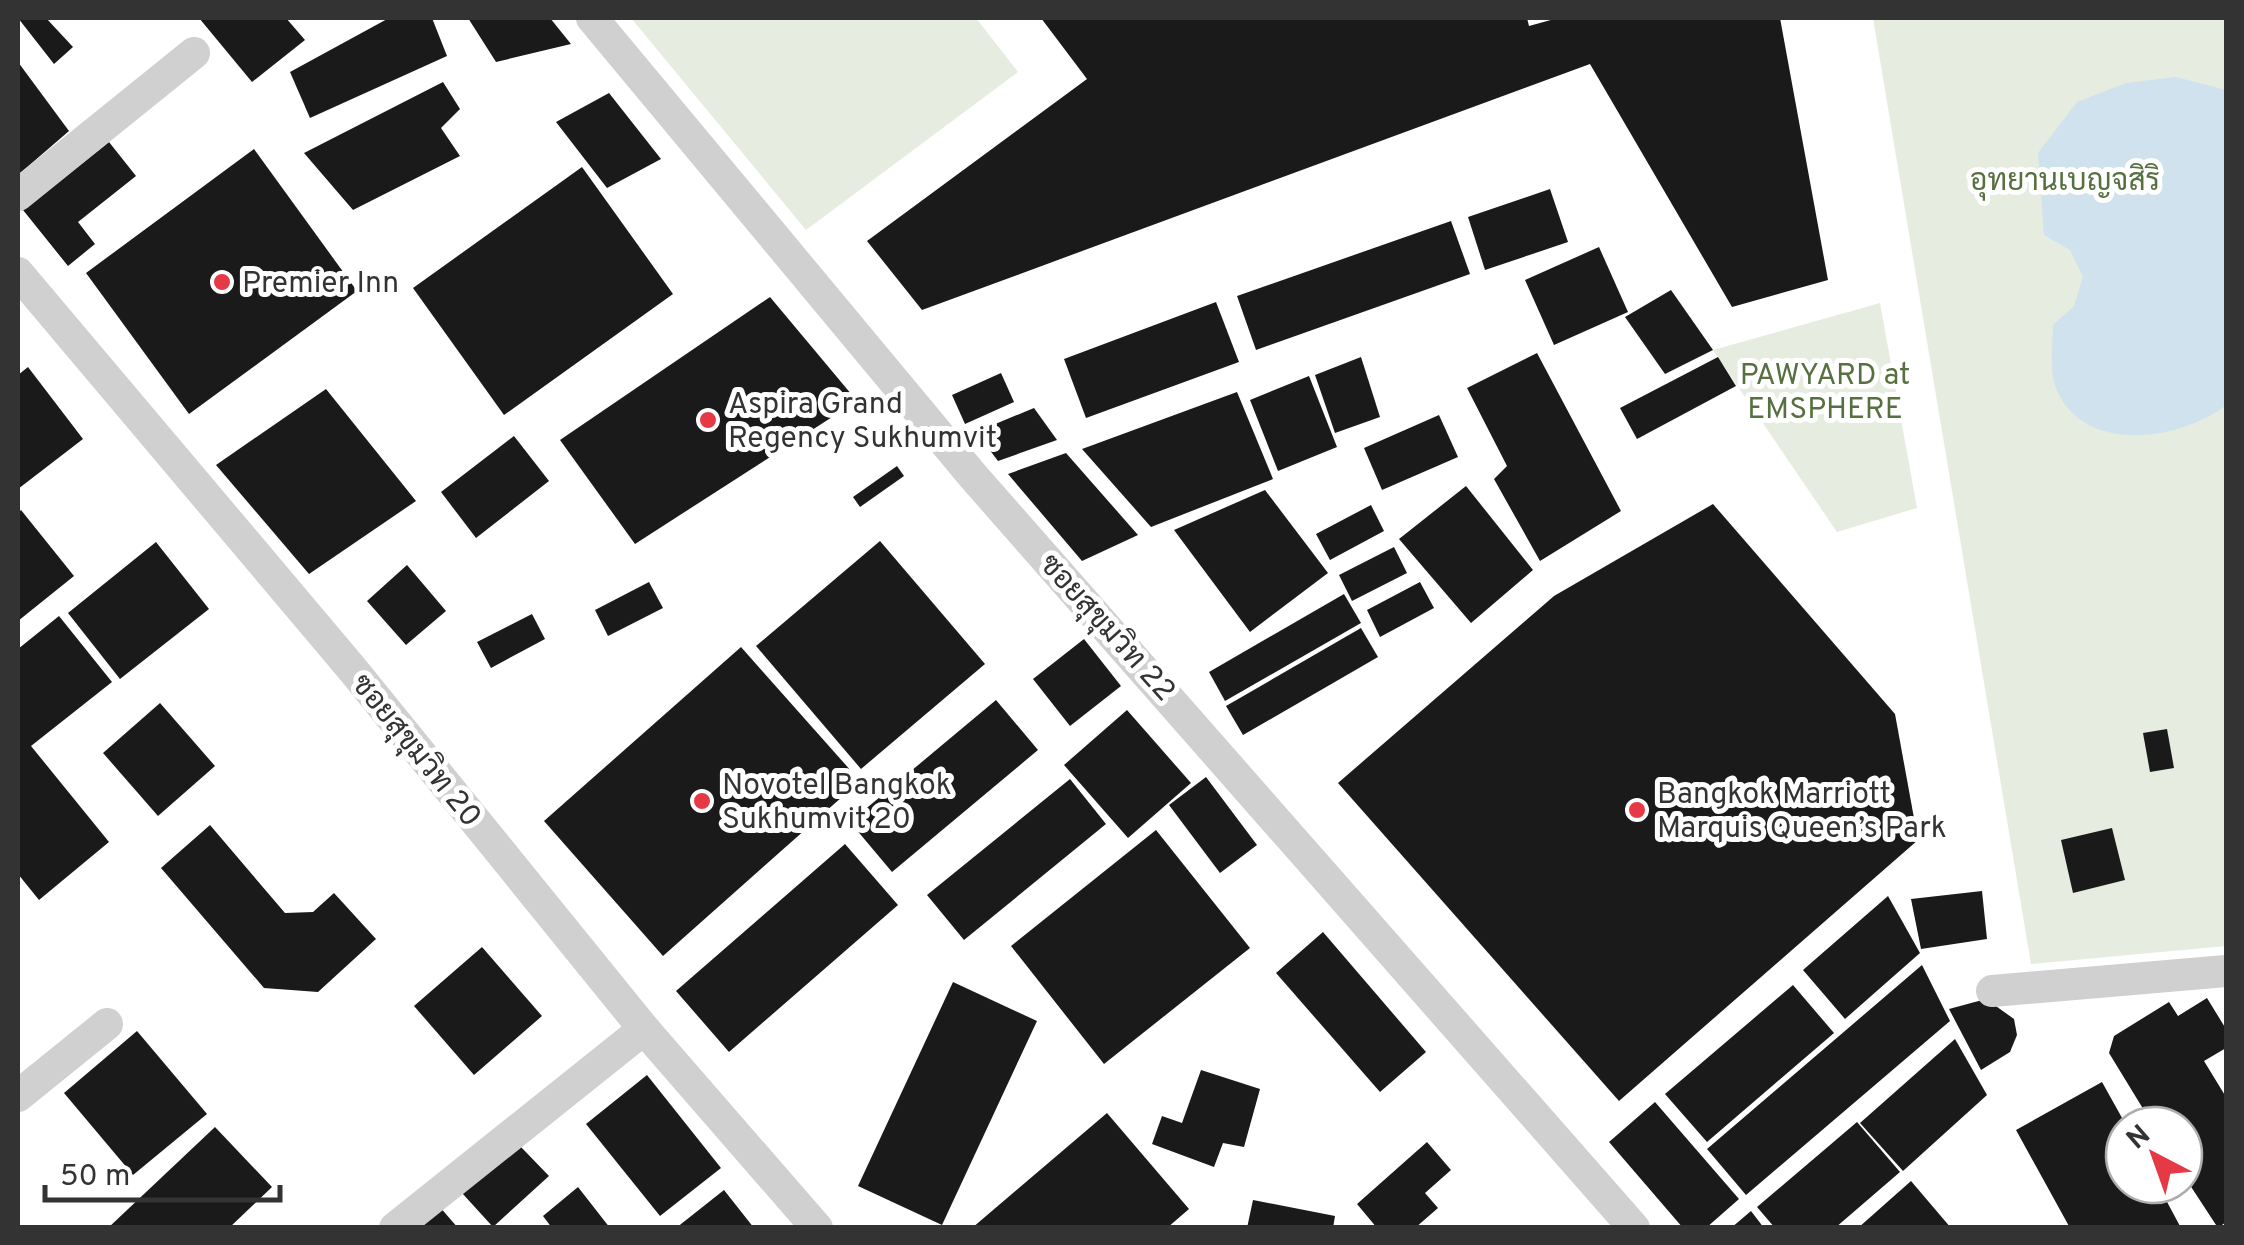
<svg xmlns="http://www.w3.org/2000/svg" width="2244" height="1245" font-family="Overpass,Sarabun,sans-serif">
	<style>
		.green { fill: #e6ecdf }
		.water { fill: #cfe2ee }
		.building { fill: #1a1a1a }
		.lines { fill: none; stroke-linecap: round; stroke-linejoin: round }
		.street { stroke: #d0d0d0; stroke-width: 32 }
		.poi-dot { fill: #e63946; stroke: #fff; stroke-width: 4 }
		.labels { text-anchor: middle; stroke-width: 10; stroke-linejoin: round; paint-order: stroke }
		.park-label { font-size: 30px; fill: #56703f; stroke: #fff }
		.poi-label { font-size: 30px; fill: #333; stroke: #fff; text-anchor: start }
		.street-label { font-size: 30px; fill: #333; stroke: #fff }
	</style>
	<rect width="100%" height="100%" fill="#fff"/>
	<g class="green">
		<path d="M631 18H976L1018 72 806 230Z"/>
		<path d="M1873 18H2226V946L2031 964Z"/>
		<path d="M1880 303 1917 508 1837 532 1713 350Z"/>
	</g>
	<path class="water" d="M2176 77 2226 90V405C2181 441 2082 455 2056 388 2049 371 2053 343 2053 325L2074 306 2083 277 2070 250 2044 235 2038 153 2077 102 2126 83Z"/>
	<g class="building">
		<path d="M18 18H46L73 47 54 64Z"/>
		<path d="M199 18H286L305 40 252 82Z"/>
		<path d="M389 18H432L447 56 310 118 290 72Z"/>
		<path d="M468 18H550L571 44 496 62Z"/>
		<path d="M1041 18H1527L1529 26 1558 18H1780L1828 280 1732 307 1590 64 922 310 867 241 1087 79Z"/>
		<path d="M18 62 69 131 18 175Z"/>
		<path d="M443 82 460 109 441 128 460 156 353 210 304 153Z"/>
		<path d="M609 93 661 159 607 188 556 122Z"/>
		<path d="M109 142 136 176 78 222 95 244 68 266 23 210Z"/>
		<path d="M254 149 357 291 189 414 86 273Z"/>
		<path d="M582 167 673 294 504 415 413 288Z"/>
		<path d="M1550 189 1568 242 1485 270 1468 217Z"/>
		<path d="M1451 221 1470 274 1256 350 1237 296Z"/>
		<path d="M1599 247 1628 312 1554 345 1525 280Z"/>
		<path d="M1671 290 1713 350 1665 374 1625 317Z"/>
		<path d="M770 297 857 401 635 544 560 440Z"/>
		<path d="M1216 302 1239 362 1086 418 1064 359Z"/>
		<path d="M1537 353 1621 511 1540 561 1494 479 1507 466 1467 388Z"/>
		<path d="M1361 357 1380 417 1335 433 1315 375Z"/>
		<path d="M1718 357 1736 386 1637 439 1620 408Z"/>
		<path d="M28 367 83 439 18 489V375Z"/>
		<path d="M1001 373 1014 402 965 424 952 395Z"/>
		<path d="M1309 376 1337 447 1278 471 1250 400Z"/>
		<path d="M326 389 416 501 309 574 216 465Z"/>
		<path d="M1237 392 1273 479 1151 527 1082 449Z"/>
		<path d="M1034 408 1057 440 998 461 976 432Z"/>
		<path d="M1439 415 1458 457 1382 490 1364 448Z"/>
		<path d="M514 436 549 481 476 538 441 492Z"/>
		<path d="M1066 453 1138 535 1082 561 1008 474Z"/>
		<path d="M897 466 904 476 860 507 853 497Z"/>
		<path d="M1466 486 1533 570 1471 623 1399 539Z"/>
		<path d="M1265 490 1328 573 1250 632 1174 530Z"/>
		<path d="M1713 504 1895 714 1918 840 1619 1101 1338 783 1554 596Z"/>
		<path d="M1371 505 1384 531 1330 560 1316 534Z"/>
		<path d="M21 510 74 576 18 621V513Z"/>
		<path d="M880 541 985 664 861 769 756 646Z"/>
		<path d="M156 542 209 609 120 679 68 613Z"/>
		<path d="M1394 547 1407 573 1352 601 1339 575Z"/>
		<path d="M407 565 446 611 406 645 367 601Z"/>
		<path d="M649 582 663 608 608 636 595 610Z"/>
		<path d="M1420 582 1434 608 1380 637 1367 610Z"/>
		<path d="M1344 594 1361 623 1225 701 1209 672Z"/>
		<path d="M532 614 545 639 491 668 477 642Z"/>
		<path d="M59 616 112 682 31 746 109 842 39 900 18 874V649Z"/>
		<path d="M1361 628 1378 657 1243 735 1226 706Z"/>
		<path d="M1084 639 1121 686 1070 726 1033 679Z"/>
		<path d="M741 647 860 781 663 956 544 821Z"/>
		<path d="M996 700 1038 750 892 872 850 822Z"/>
		<path d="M160 703 215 766 158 816 103 753Z"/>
		<path d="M1127 710 1191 783 1128 838 1064 765Z"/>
		<path d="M2167 729 2174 768 2150 772 2143 733Z"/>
		<path d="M1206 777 1257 845 1220 873 1169 805Z"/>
		<path d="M1070 779 1106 824 964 940 927 895Z"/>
		<path d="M210 825 285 913 313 912 334 893 376 939 318 992 264 988 161 868Z"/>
		<path d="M2112 828 2125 880 2073 893 2061 840Z"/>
		<path d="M1156 830 1250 948 1104 1064 1011 946Z"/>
		<path d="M845 844 898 905 729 1052 676 991Z"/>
		<path d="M1982 891 1987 939 1921 949 1911 899Z"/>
		<path d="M1888 896 1920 953 1845 1019 1803 970Z"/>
		<path d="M1323 932 1426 1052 1380 1092 1276 973Z"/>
		<path d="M482 947 542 1016 474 1075 414 1006Z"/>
		<path d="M1922 965 1950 1021 1746 1195 1707 1149Z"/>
		<path d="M953 982 1037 1021 942 1225 858 1186Z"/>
		<path d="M1793 985 1834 1033 1707 1142 1665 1094Z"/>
		<path d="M2207 998 2226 1029V1048L2204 1061 2226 1097V1222L2218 1228 2184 1176V1125H2153L2109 1053 2114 1036 2169 1002 2178 1016Z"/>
		<path d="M1986 999 2014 1019 2017 1035 2010 1052 1981 1070 1949 1009Z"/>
		<path d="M137 1031 207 1114 133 1175 64 1093Z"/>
		<path d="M1955 1039 1987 1095 1903 1171 1860 1123Z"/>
		<path d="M1201 1070 1260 1089 1244 1147 1223 1143 1214 1167 1152 1144 1162 1116 1182 1123Z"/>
		<path d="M647 1075 721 1168 660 1216 586 1124Z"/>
		<path d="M2102 1082 2126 1125 2124 1185H2158L2181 1228H2070L2016 1130Z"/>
		<path d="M1655 1102 1739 1199 1706 1228H1683L1609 1142Z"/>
		<path d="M1107 1113 1189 1209 1167 1228H972Z"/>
		<path d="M1857 1122 1900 1172 1835 1228H1775L1757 1207Z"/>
		<path d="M215 1127 272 1187 229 1228H108Z"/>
		<path d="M1427 1142 1451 1170 1425 1193 1438 1208 1415 1228H1377L1357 1204Z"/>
		<path d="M520 1146 549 1176 493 1227 462 1193Z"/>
		<path d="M1911 1181 1951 1228H1858Z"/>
		<path d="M578 1187 610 1228H552L543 1216Z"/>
		<path d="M724 1190 754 1228H676Z"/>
		<path d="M1253 1200 1335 1216 1333 1228H1247Z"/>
		<path d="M439 1206 458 1228H414Z"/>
		<path d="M1751 1211 1764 1228H1731Z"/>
	</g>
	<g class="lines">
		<g class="street">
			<path d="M592 18 973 476 1634 1228"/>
			<path d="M18 195 194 53"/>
			<path d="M18 273 353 670 644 1029 817 1228"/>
			<path d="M1992 991 2226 971"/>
			<path d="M18 1096 107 1024"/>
			<path d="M395 1228 644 1029"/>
		</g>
	</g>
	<g class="poi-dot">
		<circle cx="222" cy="282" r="10"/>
		<circle cx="708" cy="420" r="10"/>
		<circle cx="702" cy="801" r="10"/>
		<circle cx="1637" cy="810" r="10"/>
	</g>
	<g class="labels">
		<g class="park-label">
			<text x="2065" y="190">อุทยานเบญจสิริ</text>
			<text x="1825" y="384">PAWYARD at<tspan x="1825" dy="34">EMSPHERE</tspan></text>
		</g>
		<g class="poi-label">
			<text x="242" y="292">Premier Inn</text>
			<text x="728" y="413">Aspira Grand<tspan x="728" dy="34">Regency Sukhumvit</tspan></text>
			<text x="722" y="794">Novotel Bangkok<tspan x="722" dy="34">Sukhumvit 20</tspan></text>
			<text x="1657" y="803">Bangkok Marriott<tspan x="1657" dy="34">Marquis Queen’s Park</tspan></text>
		</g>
		<g class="street-label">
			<text transform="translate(1108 627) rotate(48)" y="10">ซอยสุขุมวิท 22</text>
			<text transform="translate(417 750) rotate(51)" y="10">ซอยสุขุมวิท 20</text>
		</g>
	</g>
	<rect width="2244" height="1245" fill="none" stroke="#333333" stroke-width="40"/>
	<g transform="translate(2154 1155) rotate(319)"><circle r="48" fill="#ffffff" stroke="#adadad" stroke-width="2.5"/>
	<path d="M0-8L18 38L0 25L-18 38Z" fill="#e63946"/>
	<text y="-15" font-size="28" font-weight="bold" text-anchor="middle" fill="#333333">N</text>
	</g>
	<path d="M45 1185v15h235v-15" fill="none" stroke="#333333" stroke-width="5"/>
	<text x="60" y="1185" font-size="30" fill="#333333" stroke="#ffffff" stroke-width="8" paint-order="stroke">50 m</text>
</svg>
